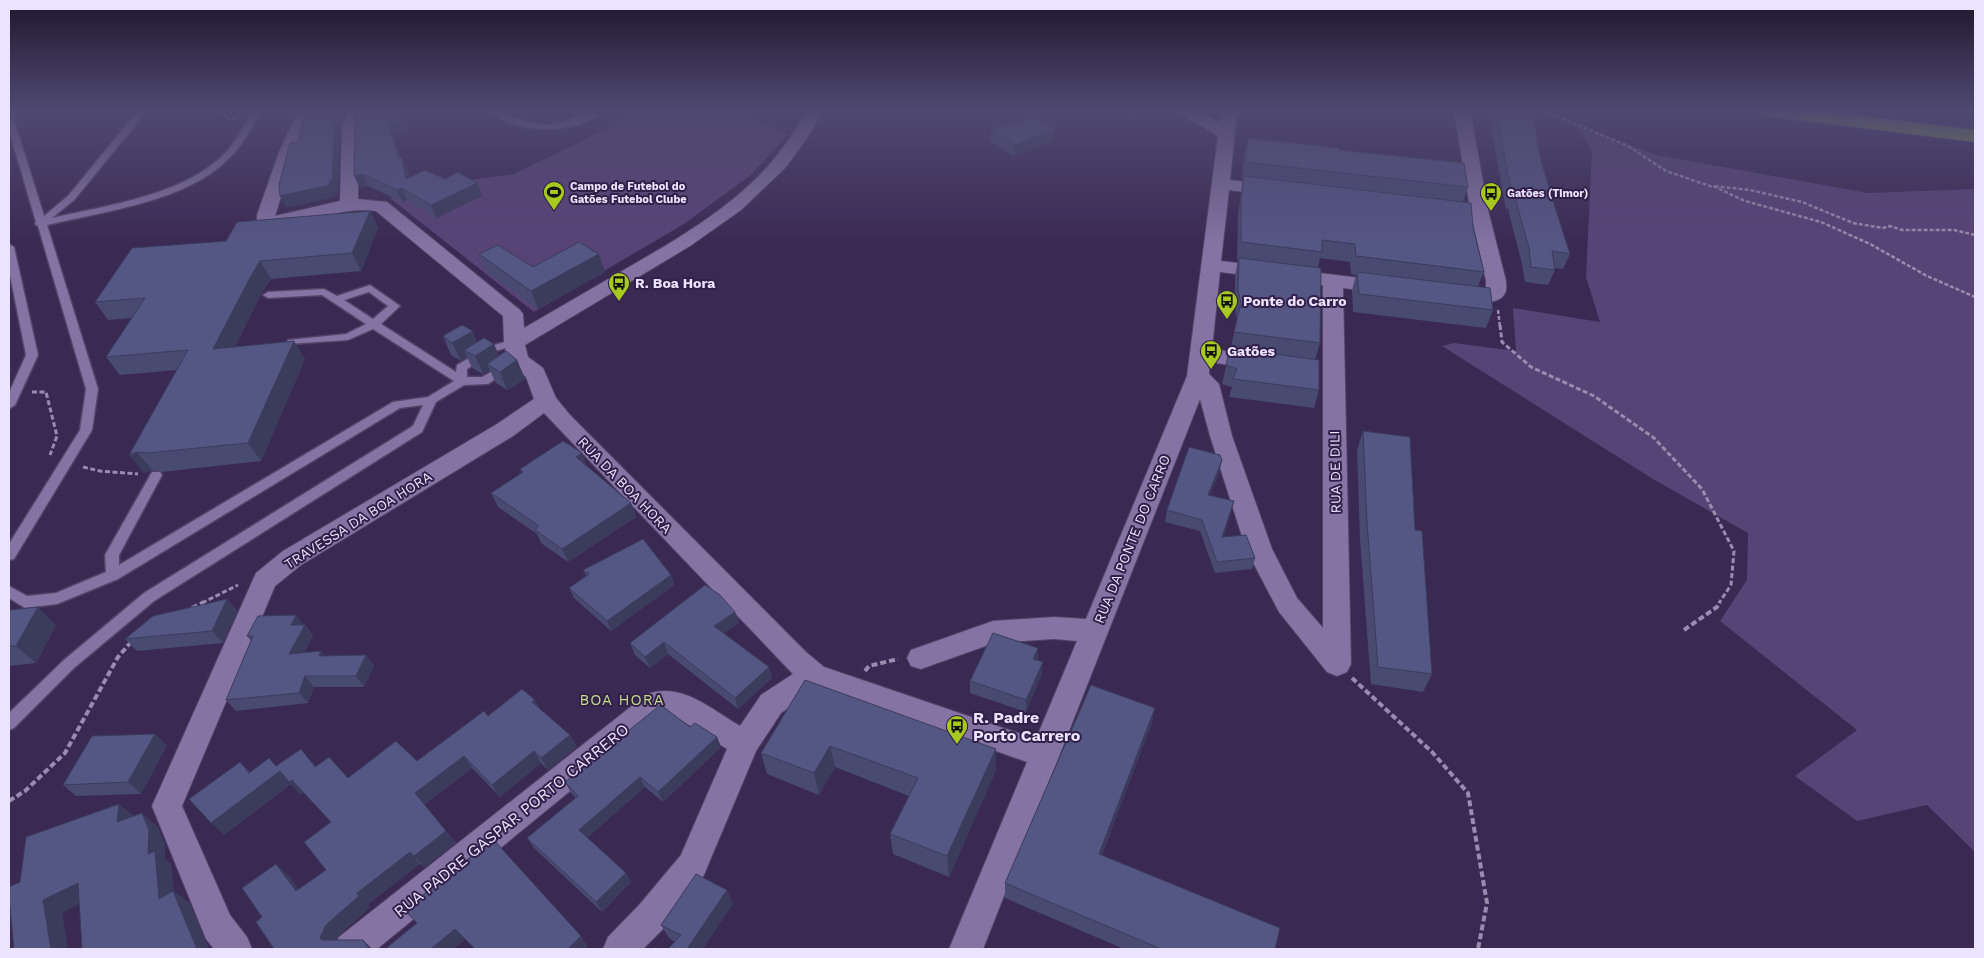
<svg xmlns="http://www.w3.org/2000/svg" width="1984" height="958" font-family="'Work Sans',sans-serif">
	<style>
		.green { fill: #584377 }
		.lines { fill: none; stroke-linecap: round; stroke-linejoin: round }
		.lane-casing { stroke: #524367; stroke-width: 3 }
		.street-casing { stroke: #524367; stroke-width: 2 }
		.highway-casing { stroke: #524367; stroke-width: 2 }
		.path-far2 { stroke: #998cae; stroke-width: 2.5; stroke-dasharray: 4 2; stroke-linecap: butt }
		.path-far1 { stroke: #998cae; stroke-width: 3; stroke-dasharray: 5 2.5; stroke-linecap: butt }
		.path { stroke: #998cae; stroke-width: 4; stroke-dasharray: 6 3; stroke-linecap: butt }
		.lane { fill: #8473a3; fill-rule: evenodd }
		.street { fill: #8473a3; fill-rule: evenodd }
		.highway { fill: #859a45; fill-rule: evenodd }
		.wall { fill: #484a72 }
		.shaded-wall { fill: #3b3c5c }
		.building { fill: #545684; stroke: #3b3c5c }
		.labels { text-anchor: middle; stroke-width: 4; stroke-linejoin: round; paint-order: stroke }
		.far-poi-label { font-size: 11px; font-weight: bold; fill: #ece3fe; stroke: #301f48; text-anchor: start }
		.poi-label { font-size: 14px; font-weight: bold; fill: #ece3fe; stroke: #301f48; text-anchor: start }
		.street-label { font-size: 14px; fill: #ece3fe; stroke: #301f48 }
		.neighbourhood-label { font-size: 15px; letter-spacing: 1px; fill: #c6da8f; stroke: #301f48 }
		.near-poi-label { font-size: 16px; font-weight: bold; fill: #ece3fe; stroke: #301f48; text-anchor: start }
		.near-street-label { font-size: 16px; fill: #ece3fe; stroke: #301f48 }
	</style>
	<rect width="100%" height="100%" fill="#3a2953"/>
	<g class="green">
		<path d="M643 111H736L787 135 752 174 684 224 534 312 390 198 419 187 514 174Z"/>
		<path d="M1578 127 1657 155 1868 193 1975 189V852L1927 805 1857 821 1795 776 1857 730 1720 621 1747 580 1748 533 1653 479 1442 346 1454 343 1516 351 1513 308 1600 322 1586 277 1592 152Z"/>
	</g>
	<g class="lines">
		<g class="lane-casing">
			<g id="lane">
				<path d="M10 111H18L14 120 44 216 68 196 138 111H147L74 200 52 218C108 205 188 195 228 150 238 138 245 124 253 111H261C253 125 245 141 234 153 193 201 105 211 47 225L98 389 92 430 14 559 9 560V544L80 430 86 389 38 226 35 224 36 222 9 130Z"/>
				<path d="M490 111C510 111 526 125 547 125 567 124 584 111 604 111 576 135 517 135 490 111Z"/>
				<path d="M9 244 14 247 38 355 15 405 9 409V393L26 355 9 270Z"/>
				<path d="M370 285 400 306 381 324 456 372 457 365 488 347 514 339 518 340 519 342 518 344 496 351 467 369V377H482L507 363 513 367 488 384 464 385 436 402 422 432 154 601 74 668 14 728 9 730V713L64 660 144 593 413 426 423 405 400 408 118 579 57 604 25 608 9 598V586L27 596 56 593 106 572 105 555 152 472H160L162 475 119 555V565L393 402 428 397 454 381 373 329 348 340 288 344 287 342 288 340 346 334 366 324 322 295 268 298 263 295 268 292 324 289 337 296ZM369 292 388 306 373 319 344 300Z"/>
			</g>
		</g>
		<g class="street-casing">
			<g id="street">
				<path d="M298 111H314L295 152 275 216 340 201 342 126 349 111H365L358 126V199L387 202 520 310 523 314 524 328C559 308 594 287 629 267 681 237 736 205 775 158 787 143 797 128 807 111H823L807 138 786 167 741 210 690 246 525 345 528 357 543 368 556 398 570 415 806 652 824 667 1036 739 1077 641 1054 639 994 643 921 669 911 666 907 658 911 650 993 621 1054 617 1086 619 1187 376 1218 136 1180 114 1178 111H1198L1219 123 1221 111H1237L1230 180 1275 186 1281 187 1284 191 1281 195 1275 196 1229 190 1221 261 1385 281 1392 283 1395 287 1392 291 1385 293 1343 288 1351 664 1347 672 1337 676 1327 672 1279 612 1246 549 1210 436 1200 399 983 949H949L1027 762 817 688 781 713 756 751 703 877 664 928 643 949H603L608 937 640 904 681 855 727 749 673 715H663L377 949H334L339 937 647 694C682 682 711 709 740 726L761 695 793 674 544 413 513 436 301 565 275 586 182 806 230 915 247 937 252 949H214L206 939 152 806 256 573 283 551 497 424 534 399 526 377 507 360 504 342 503 316 376 211C336 204 292 234 260 226L257 222V215L279 152ZM1220 272 1323 285V628L1297 598 1272 549 1232 436 1219 384 1209 374 1210 362 1261 370 1269 368 1272 363 1269 358 1261 356 1212 349Z"/>
				<path d="M1454 111H1470L1489 214 1506 281C1506 285 1507 290 1505 293 1500 307 1464 303 1453 300L1450 296 1453 292C1464 289 1475 294 1486 289V281L1471 214Z"/>
			</g>
		</g>
		<g class="highway-casing">
			<path id="highway" d="M1764 111H1819L1975 130V142L1773 117 1766 115Z"/>
		</g>
		<g class="path-far2">
			<path d="M217 111 230 119H237"/>
			<path d="M1545 111 1628 146 1666 171 1713 187"/>
			<path d="M1975 235 1954 230H1902L1890 226 1883 228 1853 223 1802 202 1750 190 1713 186 1745 201 1821 222 1870 244 1927 276 1975 297"/>
			<path d="M1498 310 1500 327"/>
		</g>
		<g class="path-far1">
			<path d="M1500 325 1502 342 1531 367 1594 396 1654 438 1702 489 1734 551 1731 585 1719 603"/>
			<path d="M32 392H46L57 436 50 455"/>
			<path d="M83 467 100 471 138 474"/>
			<path d="M202 603 238 585"/>
		</g>
		<g class="path">
			<path d="M192 608 204 602"/>
			<path d="M1684 630 1717 607 1720 602"/>
			<path d="M865 671 869 666 898 659"/>
			<path d="M1352 678 1432 752 1468 793 1487 903 1478 949"/>
			<path d="M9 801 25 791 65 753 118 657 132 641"/>
		</g>
		<use href="#lane" class="lane"/>
		<use href="#street" class="street"/>
		<use href="#highway" class="highway"/>
	</g>
	<g class="wall">
		<path d="M356 111H402L407 132 393 135 401 158H402L408 170 409 178 445 179 477 183 482 196 436 218 407 200 403 202 368 186 360 188Z"/>
		<path d="M1120 111H1158L1133 120Z"/>
		<path d="M1488 111H1530L1539 153 1552 198 1570 254 1563 269 1555 268V270L1548 285 1525 282 1522 264 1508 209H1506Z"/>
		<path d="M991 130 1054 140 1014 156 991 142Z"/>
		<path d="M1248 138 1339 150 1468 187 1463 202 1473 227 1484 272 1478 286 1493 310 1486 328 1353 312 1352 290 1356 275 1351 274 1350 262 1320 258 1318 268 1320 343 1315 360 1319 390 1314 408 1229 397 1232 387 1222 384 1237 320 1235 308V276L1238 260H1237L1238 215 1243 180 1242 179 1244 155Z"/>
		<path d="M370 211 378 228 361 271 271 279 261 294 235 347 305 359 261 461 162 472 152 470 144 473 129 455 177 370 120 375 106 357 132 318 108 320 95 302 226 241Z"/>
		<path d="M479 254 533 267 599 254 605 272 538 309 486 272Z"/>
		<path d="M443 336 477 342 499 356 517 360 525 379 507 390 495 382 490 370 483 374 472 368 467 357 461 361 451 355Z"/>
		<path d="M1363 431 1415 530 1432 674 1423 692 1371 684 1360 540 1357 450Z"/>
		<path d="M1222 460 1219 472 1210 495 1234 501 1223 537 1255 558 1252 569 1215 573 1200 531 1165 522 1167 510Z"/>
		<path d="M587 467 631 503 636 517 568 562 541 543 537 534 498 507 491 493 522 473 520 469Z"/>
		<path d="M583 570 671 575 674 585 611 631 574 598 569 588 586 576Z"/>
		<path d="M227 599 237 611 223 643 137 651 125 639Z"/>
		<path d="M9 610 56 625 36 663 9 666Z"/>
		<path d="M735 612 739 623 723 634 769 667 772 678 738 709 668 654 650 668 635 655 630 643Z"/>
		<path d="M305 625 313 636 304 653 325 656 366 655 374 666 364 687H314L308 703 236 711 226 700 251 641 247 636Z"/>
		<path d="M1037 660 1042 673 1026 712 970 693V681Z"/>
		<path d="M805 680 996 770 949 877 893 854 890 834 909 796 835 767 819 795 767 774 761 753Z"/>
		<path d="M535 700 540 709 570 735 577 747 548 770 541 763 500 797 472 768 424 805 456 843 424 867 420 864 368 904 370 907 338 936 336 940H363L372 949H274L262 917 288 875 299 890 326 870 331 822 303 792 300 794 291 784 224 835 240 762 250 772 312 761 316 767 348 778 417 761 488 716Z"/>
		<path d="M1155 708 1151 725 1102 855 1275 949H1124L1005 898V883Z"/>
		<path d="M690 727 717 737 721 747 663 802 645 787 587 837 626 873 631 882 602 912 534 848 527 838 576 798 571 793 565 782Z"/>
		<path d="M167 745 141 794 76 796 63 785Z"/>
		<path d="M727 890 733 904 675 942 669 938 661 925Z"/>
	</g>
	<g class="shaded-wall">
		<path d="M336 111H348L340 126 338 193H335L336 197 286 208 280 196 329 181 335 114Z"/>
		<path d="M400 111H402L407 132 393 135 405 171 402 158 408 170 411 191 406 179 388 124Z"/>
		<path d="M1136 111H1158L1133 120 1134 112Z"/>
		<path d="M1054 129V140L1014 156 1015 145Z"/>
		<path d="M363 174 368 186 360 188 354 176Z"/>
		<path d="M477 183 482 196 436 218 431 205Z"/>
		<path d="M402 188 407 200 403 202 397 190Z"/>
		<path d="M370 211 378 228 361 271 352 253Z"/>
		<path d="M599 254 605 272 538 309 531 291Z"/>
		<path d="M260 261 271 279 261 294 225 367 213 349 251 276Z"/>
		<path d="M473 331 480 349 464 350 467 357 461 361 452 343Z"/>
		<path d="M294 341 305 359 261 461 248 443Z"/>
		<path d="M494 344 502 362 487 364 490 370 483 374 475 356Z"/>
		<path d="M517 360 525 379 507 390 500 372Z"/>
		<path d="M137 452 152 470 144 473 129 455Z"/>
		<path d="M582 453 587 467 576 457Z"/>
		<path d="M1222 460 1219 472 1206 506 1208 495Z"/>
		<path d="M1234 501 1231 512 1220 549 1222 537Z"/>
		<path d="M631 503 636 517 568 562 562 549Z"/>
		<path d="M671 575 674 585 611 631 607 621Z"/>
		<path d="M227 599 237 611 223 643 212 631Z"/>
		<path d="M38 607 56 625 36 663 16 646Z"/>
		<path d="M735 612 739 623 717 638 714 626Z"/>
		<path d="M296 615 313 636 298 665 289 654 291 625Z"/>
		<path d="M664 642 668 654 650 668 645 657Z"/>
		<path d="M1038 648V659L1033 670V659Z"/>
		<path d="M321 651 329 662 319 656Z"/>
		<path d="M366 655 374 666 364 687 356 676Z"/>
		<path d="M1043 662 1042 673 1026 712V700Z"/>
		<path d="M769 667 772 678 738 709 735 698Z"/>
		<path d="M305 676 314 687 308 703 299 693Z"/>
		<path d="M535 700 542 713 532 702Z"/>
		<path d="M1155 708 1151 725 1097 869 1099 854Z"/>
		<path d="M155 734 167 745 141 794 128 782Z"/>
		<path d="M570 735 577 747 548 770 541 758Z"/>
		<path d="M717 737 721 747 663 802 658 792Z"/>
		<path d="M830 746 835 767 819 795 814 773Z"/>
		<path d="M996 749V770L949 877 947 856Z"/>
		<path d="M534 751 541 763 500 797 492 785Z"/>
		<path d="M464 756 472 768 424 805 415 793Z"/>
		<path d="M280 771 292 780 303 792 300 794 291 784 224 835 211 823Z"/>
		<path d="M640 777 645 787 585 840 579 830Z"/>
		<path d="M119 804 135 817 117 822Z"/>
		<path d="M142 813 158 827 165 844V859L171 864 174 891 190 903 209 949H197L159 899 148 854Z"/>
		<path d="M446 831 456 843 424 867 414 856Z"/>
		<path d="M410 852 420 864 368 904 370 907 338 936 332 948 322 940 320 938 326 925 357 893Z"/>
		<path d="M276 864 288 875 308 902 296 891Z"/>
		<path d="M626 873 631 882 602 912 596 902Z"/>
		<path d="M78 883 96 896 62 913 68 949H51L43 900Z"/>
		<path d="M727 890 733 904 703 949H687Z"/>
		<path d="M455 929 465 940 453 949H431Z"/>
		<path d="M581 936 588 947 586 949H568Z"/>
		<path d="M363 940 372 949H369Z"/>
	</g>
	<g class="building">
		<path d="M319 111H336L335 114 332 181H329L330 185 280 196 279 185 290 143 298 142 304 116 321 114Z"/>
		<path d="M356 111H400L402 121 388 124 399 159 402 158 406 179 425 170 445 179 458 172 477 183 431 205 402 188 397 190 363 174 354 176 355 115Z"/>
		<path d="M1496 111H1530L1535 126 1539 153 1552 198 1570 254 1552 251 1555 270 1531 267 1529 248 1514 194H1512Z"/>
		<path d="M1034 117 1054 129 1015 145 991 130 1016 120 1019 122Z"/>
		<path d="M1248 138 1339 148V150L1464 163 1468 187 1245 162Z"/>
		<path d="M1244 176 1471 203 1473 227 1484 272 1356 256 1355 244 1322 240V252L1241 242V197Z"/>
		<path d="M370 211 352 253 260 261 251 276 213 349 294 341 248 443 148 453 137 452 129 455 188 350 106 357 145 298 95 302 132 248 226 241 237 222Z"/>
		<path d="M579 242 599 254 531 291 479 254 498 245 533 267Z"/>
		<path d="M1239 258 1321 268 1320 343 1234 332 1240 307 1242 308 1238 290Z"/>
		<path d="M1357 272 1490 288 1493 310 1359 294Z"/>
		<path d="M462 325 473 331 452 343 443 336Z"/>
		<path d="M484 338 494 344 475 356 464 350Z"/>
		<path d="M1230 348 1319 360V390L1233 379 1237 369 1226 365Z"/>
		<path d="M506 351 517 360 500 372 487 364Z"/>
		<path d="M1363 431 1410 437 1415 530 1422 531 1432 674 1378 667 1367 522Z"/>
		<path d="M563 441 582 453 576 457 631 503 562 549 535 530 539 526 491 493 523 472 520 469Z"/>
		<path d="M1189 447 1220 455 1222 460 1208 495 1234 501 1222 537 1246 535 1255 558 1217 562 1202 520 1167 510Z"/>
		<path d="M643 539 671 575 607 621 569 588 589 574 583 570Z"/>
		<path d="M705 585 720 595 735 612 714 626 769 667 735 698 664 642 645 657 630 643Z"/>
		<path d="M227 599 212 631 125 639 153 616Z"/>
		<path d="M38 607 16 646H9V610Z"/>
		<path d="M296 615 291 625H305L289 654 321 651 319 656 366 655 356 676H305L299 693 226 700 253 636H247L258 616Z"/>
		<path d="M993 633 1038 648 1033 659 1043 662 1026 700 970 681Z"/>
		<path d="M805 680 996 749 947 856 890 834 918 778 830 746 814 773 761 753Z"/>
		<path d="M1091 685 1155 708 1099 854 1280 928 1275 949H1161L1005 883Z"/>
		<path d="M522 689 535 700 532 702 570 735 541 758 534 751 492 785 464 756 415 793 446 831 414 856 410 852 357 893 359 896 326 925 320 938 322 940H363L369 949H274L256 922 262 917 242 888 276 864 296 891 326 870 304 842 331 822 292 780 289 782 280 771 211 823 189 799 240 762 249 773 269 758 276 766 301 749 315 767 329 757 348 778 396 741 417 761 484 711 488 716Z"/>
		<path d="M659 706H662L690 727 695 723 717 737 658 792 640 777 579 830 626 873 596 902 527 838 578 796 565 782Z"/>
		<path d="M155 734 128 782 63 785 92 736Z"/>
		<path d="M119 804 117 822 142 813 149 830 148 854 155 851 159 899 173 891 197 949H82L78 883 43 900 51 949H14L9 896V887L20 882 26 837Z"/>
		<path d="M493 839 581 936 568 949H475L455 929 431 949H385L417 923 404 910Z"/>
		<path d="M696 874 727 890 687 949H668L681 935 661 925Z"/>
	</g>
	<linearGradient id="sky" x2="0" y2="1"><stop stop-color="#20172e"/><stop offset="0.45" stop-color="#4f4971"/><stop offset="1" stop-color="#4f4971" stop-opacity="0"/></linearGradient>
	<rect width="1984" height="245" fill="url(#sky)"/>
	<defs>
		<g id="stadium-pin" transform="scale(1.125)"><path d="M0 17L-7.5 6A9.5 9.5 0 1 1 7.5 6Z" fill="#a7c81f" stroke="#301f48"/><path d="M0-5a6.5 5 0 1 0 0 10a6.5 5 0 1 0 0-10ZM-3.5-1.8h7v3.6h-7Z" fill="#111"/></g>
		<g id="bus-pin" transform="scale(1.125)"><path d="M0 17L-7.5 6A9.5 9.5 0 1 1 7.5 6Z" fill="#a7c81f" stroke="#301f48"/><path d="M-5-6H5V4H4V6H2V4H-2V6H-4V4H-5ZM-3.5-4V0h7V-4ZM-3.5 1.2v1.5H-2V1.2ZM2 1.2v1.5H3.5V1.2Z" fill="#111"/></g>
	</defs>
	<g fill-rule="evenodd">
		<use href="#stadium-pin" x="554" y="192"/>
		<use href="#bus-pin" x="1491" y="193"/>
		<use href="#bus-pin" x="619" y="283"/>
		<use href="#bus-pin" x="1227" y="301"/>
		<use href="#bus-pin" x="1211" y="351"/>
		<use href="#bus-pin" x="957" y="726"/>
	</g>
	<g class="labels">
		<g class="far-poi-label">
			<text x="570" y="190">Campo de Futebol do<tspan x="570" dy="13">Gatões Futebol Clube</tspan></text>
			<text x="1507" y="197">Gatões (Timor)</text>
		</g>
		<g class="poi-label">
			<text x="635" y="288">R. Boa Hora</text>
			<text x="1243" y="306">Ponte do Carro</text>
			<text x="1227" y="356">Gatões</text>
		</g>
		<g class="street-label">
			<text transform="translate(1335 472) rotate(-91)" y="5">RUA DE DILI</text>
			<text transform="translate(625 485) rotate(46)" y="5">RUA DA BOA HORA</text>
			<text transform="translate(358 520) rotate(-32)" y="5">TRAVESSA DA BOA HORA</text>
			<text transform="translate(1132 539) rotate(-68)" y="5">RUA DA PONTE DO CARRO</text>
		</g>
		<g class="neighbourhood-label">
			<text x="622" y="705">BOA HORA</text>
		</g>
		<g class="near-poi-label">
			<text x="973" y="723">R. Padre<tspan x="973" dy="18">Porto Carrero</tspan></text>
		</g>
		<g class="near-street-label">
			<text transform="translate(511 820) rotate(-39)" y="6">RUA PADRE GASPAR PORTO CARRERO</text>
		</g>
	</g>
	<rect width="1984" height="958" fill="none" stroke="#ece3fe" stroke-width="20"/>
</svg>
